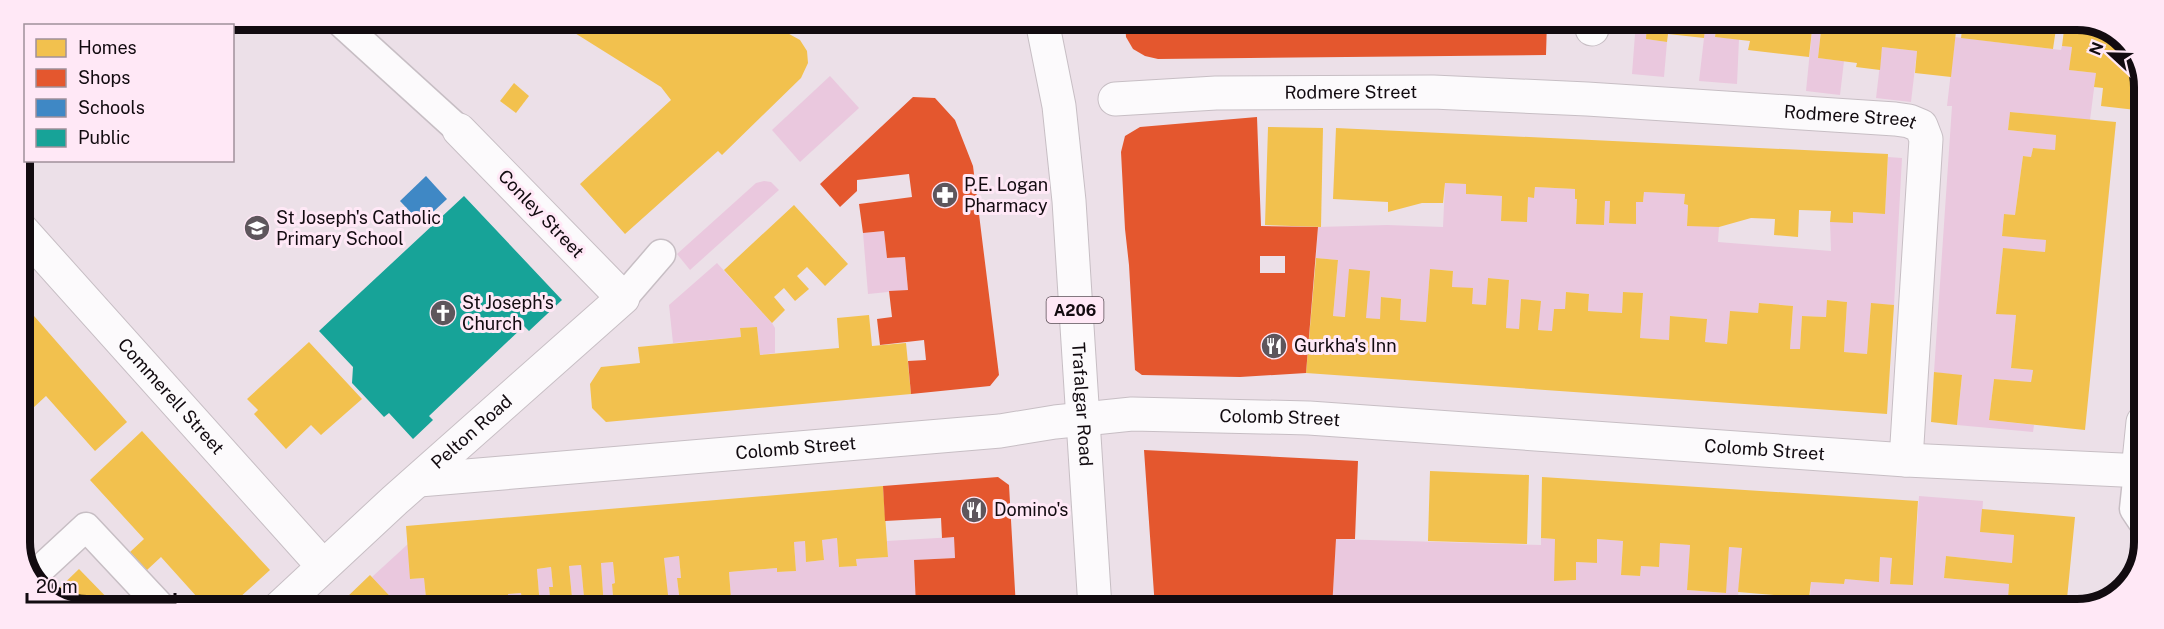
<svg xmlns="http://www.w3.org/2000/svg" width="2164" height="629" font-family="'Public Sans',sans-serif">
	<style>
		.green { fill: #eac8de }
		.homes { fill: #f2c14e }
		.shops { fill: #e4572e; fill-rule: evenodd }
		.schools { fill: #3f88c5 }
		.public { fill: #17a398 }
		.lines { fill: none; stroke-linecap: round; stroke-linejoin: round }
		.service-casing { stroke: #c7bec4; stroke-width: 31 }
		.minor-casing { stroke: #c7bec4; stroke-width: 35 }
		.primary-casing { stroke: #c7bec4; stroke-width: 35 }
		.service { stroke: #fcfafc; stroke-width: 28 }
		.minor { stroke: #fcfafc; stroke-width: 33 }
		.primary { stroke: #fcfafc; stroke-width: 33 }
		.labels { text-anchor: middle; stroke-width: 6; stroke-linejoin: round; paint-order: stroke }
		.shield { fill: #ffe8f6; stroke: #594d55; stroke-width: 1.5 }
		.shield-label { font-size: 16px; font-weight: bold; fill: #120b10 }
		.street-label { font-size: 18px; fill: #120b10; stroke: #ffe8f6 }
		.poi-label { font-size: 18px; fill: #120b10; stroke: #ffe8f6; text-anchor: start }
		.rim { fill: none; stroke: #120b10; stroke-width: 8 }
	</style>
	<rect width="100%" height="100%" fill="#ece0e8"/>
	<g class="green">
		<path d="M1636 21H1647L1646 39 1667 42 1664 77 1632 74Z"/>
		<path d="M1706 21H1717L1715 37 1739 39 1737 84 1699 81Z"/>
		<path d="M1813 21H1822L1818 58 1844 61 1840 95 1806 91Z"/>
		<path d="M1955 37 2061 50 2062 46 2072 47 2070 70 2096 73 2090 120 2010 112 2008 130 2056 135 2055 150 2033 148 2031 157 2023 156 2015 215 2004 214 2002 235 2046 240 2045 252 2003 249 1996 313 2016 315 2011 368 2033 370 2031 382 1994 379 1989 420 2034 425 2033 432 1957 425 1962 376 1934 372 1952 106H1947Z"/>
		<path d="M1882 47 1917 51 1911 102 1876 98Z"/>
		<path d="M830 76 859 108 800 162 772 130Z"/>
		<path d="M1888 157 1902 158 1894 305 1871 304 1867 354 1844 352 1847 302 1828 300 1826 317 1802 316 1800 349H1790L1793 306 1759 303 1758 313 1730 312 1727 344 1705 342 1706 319 1671 316 1669 340 1640 338 1643 293 1623 292 1622 313 1588 311 1589 294 1566 292 1565 309H1554L1552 331 1538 330 1540 301 1521 300 1519 329 1506 328 1509 280 1488 278 1486 305 1472 304 1452 287 1453 271 1430 269 1426 322 1400 320 1401 299 1382 297 1380 319 1333 316 1338 260 1316 258 1318 227 1387 225 1443 227 1445 183 1466 184V194L1502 196 1501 221 1527 222 1528 197H1534L1535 187 1575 189V199H1577L1576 224 1604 225 1605 201H1610L1609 222 1635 224 1636 202H1643L1644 192 1685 194 1684 204 1688 205 1687 225 1719 227 1718 242 1831 251 1830 222H1852L1853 212 1885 214Z"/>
		<path d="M764 181 771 182 779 190 690 270 677 254 756 183Z"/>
		<path d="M884 231 887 258 905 257 908 290 868 294 863 233Z"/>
		<path d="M717 263 772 323 775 328V353L760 355 757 327 740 328 741 337 673 343 669 305Z"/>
		<path d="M1919 496 1983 501 1981 532 2014 535 2012 563 1946 556 1944 578 2009 584 2008 598 1984 596 1982 609H1809L1811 582 1844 584 1845 579 1879 581 1880 557 1892 558 1890 584 1913 585Z"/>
		<path d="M954 537 955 558 914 560 916 608H617L668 604 664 558 679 556 681 578H677L680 603 731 598 729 572 777 568V572L796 571 794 542 805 541 806 562 824 560 822 540 837 538 839 567 857 566 856 559 888 557 887 541Z"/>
		<path d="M1541 538 1555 539V581L1576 580V562L1597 563V539L1623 541 1621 575 1640 576 1641 566 1658 567 1660 543 1690 545 1687 590 1725 593 1729 547 1742 548 1737 609 1332 608 1336 539 1541 545Z"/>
		<path d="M408 544 411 579 424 578 426 598 444 596 445 608H401L372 577Z"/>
		<path d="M613 562 615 583 612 584 614 608H604L601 563Z"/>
		<path d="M581 565 585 608H573L569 566Z"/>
		<path d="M551 567 553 587 549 588 551 608H531L540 607 537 569Z"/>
		<path d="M521 593 523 608H509L508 594Z"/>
	</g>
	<g class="homes">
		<path d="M554 20H764L800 40 807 51 808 63 801 78 722 155 718 151 625 234 580 184 671 100 661 87Z"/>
		<path d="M1647 21H1706L1704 38 1668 34 1667 42 1646 39Z"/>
		<path d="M1717 21H1813L1809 57 1748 50 1750 41 1715 37Z"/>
		<path d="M1822 21 1957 22 1951 77 1915 73 1917 51 1882 47 1880 70 1856 67 1857 63 1818 58Z"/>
		<path d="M1963 22H2057L2053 49 1961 38Z"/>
		<path d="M2065 22H2094L2128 43 2133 56 2131 75 2140 76 2136 110 2101 106 2103 88 2094 87 2096 73 2069 70 2072 47 2062 46Z"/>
		<path d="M514 83 529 96 516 113 500 101Z"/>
		<path d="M2010 112 2116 122 2085 430 1989 420 1994 379 2031 382 2033 370 2011 368 2016 315 1996 314 2003 248 2045 252 2046 240 2002 236 2004 214 2015 215 2023 156 2031 157 2033 148 2055 150 2056 135 2008 130Z"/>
		<path d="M1268 127 1323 128 1321 227 1265 225Z"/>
		<path d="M1336 128 1888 154 1885 214 1853 212V223L1830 222 1831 211 1799 210 1798 237 1774 235 1775 219 1751 218 1719 227 1687 226 1688 205 1684 204 1685 194 1644 192 1643 202H1636V224L1609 223 1610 201H1605L1604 225 1576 224 1577 199H1575V189L1535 187 1534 198 1528 197 1527 222 1501 221 1502 196 1466 194V184L1445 183 1443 203H1422L1388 212V202L1333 199Z"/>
		<path d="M794 205 848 264 825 286 807 267 797 276 809 289 795 301 784 288 774 297 785 310 772 323 724 270Z"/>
		<path d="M1316 258 1338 260 1333 316 1345 317 1349 269 1370 271 1366 318 1380 319 1381 297 1401 299 1400 320 1426 322 1430 269 1453 271 1452 287 1473 288 1472 304 1486 305 1488 278 1509 280 1506 328 1519 329 1521 299 1541 301 1538 330 1552 331 1554 309H1565L1566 292 1589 294 1588 311 1622 313 1623 292 1643 293 1640 338 1669 340 1670 316 1707 319 1705 342 1727 344 1730 311 1758 313 1759 303 1793 306 1790 349H1800L1802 316 1826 317 1827 300 1847 302 1844 352 1867 354 1871 303 1894 305 1887 414 1306 373Z"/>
		<path d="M20 300 127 422 95 451 46 396 20 420Z"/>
		<path d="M869 315 872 346 906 343 911 394 606 422 592 408 590 384 601 367 640 363 638 347 741 337 740 328 757 327 760 355 839 348 837 318Z"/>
		<path d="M309 342 362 399 321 435 311 425 286 449 254 414 258 410 247 399Z"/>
		<path d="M1934 372 1962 375 1957 425 1931 422Z"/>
		<path d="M142 431 270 570 229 607H185L197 597 161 557 147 570 130 552 144 539 90 480Z"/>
		<path d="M1430 471 1529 475 1527 544 1428 541Z"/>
		<path d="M1542 477 1918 501 1913 585 1890 584 1892 558 1880 557 1879 582 1845 579 1844 584 1811 582 1809 598 1738 592 1742 548 1729 547 1726 593 1687 590 1690 545 1660 543 1659 567 1641 566 1640 576 1621 575 1623 541 1597 539V563L1576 562V580L1554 581 1555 539 1541 538Z"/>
		<path d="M883 486 888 557 856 559 857 566 839 567 837 538 822 540 824 560 806 562 805 541 794 542 796 571 777 572V568L729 572 731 598 680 603 677 578H681L679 556 664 558 669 604 614 608 612 584 615 583 613 562 601 563 604 608H585L581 565 569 566 573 608H551L549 587H553L551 567 537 569 540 607 531 608H523L521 593 508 594 509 608H445L444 596 426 598 424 578 410 579 406 526Z"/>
		<path d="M1982 509 2075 517 2066 609H1982L1984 596 2008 598 2009 584 1944 578 1946 556 2012 563 2014 535 1980 532Z"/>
		<path d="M79 569 116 607H70L51 596Z"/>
		<path d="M370 575 401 608H335L346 598Z"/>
	</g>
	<g class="shops">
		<path d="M1125 21H1547L1546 55 1158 59 1145 56 1133 49 1126 37Z"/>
		<path d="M913 97 935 98 955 120 973 166 999 375 990 386 911 394 908 361 926 360 924 340 880 345 877 319 892 317 889 291 908 290 905 257 887 258 884 231 863 233 859 204 912 197 909 174 857 180V191L840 207 820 184Z"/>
		<path d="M1257 117 1261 226 1318 227 1306 373 1240 377 1142 375 1135 370 1129 265 1125 229 1121 152 1125 136 1140 127ZM1260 256H1285V273H1260Z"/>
		<path d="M1144 450 1358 461 1355 539H1336L1332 609 1155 608Z"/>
		<path d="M998 477 1009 485 1016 608H916L914 560 955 558 954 537 942 538 941 518 885 521 883 486Z"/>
	</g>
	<g class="schools">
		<path d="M87 20H147L153 26H72Z"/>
		<path d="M426 176 447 199 421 223 400 201Z"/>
	</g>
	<path class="public" d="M464 196 562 300 529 331 524 326 429 416 433 420 413 439 389 413 384 417 352 383 353 367 319 331Z"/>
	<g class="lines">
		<g class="service-casing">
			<g id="service">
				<path d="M338 20 459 130"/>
				<path d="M623 298 661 254"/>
				<path d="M2138 471 2134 509 2142 521"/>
				<path d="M32 577 86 527 161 607"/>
			</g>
		</g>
		<g class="minor-casing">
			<g id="minor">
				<path d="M1592 29 1593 21"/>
				<path id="s1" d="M1115 99 1216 93 1433 92 1587 99 1895 119 1909 121 1921 126 1926 139 1906 460"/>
				<path id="s2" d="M20 228 323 566"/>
				<path d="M2138 471 2143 422"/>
				<path id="s3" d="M419 480 1000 431 1055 422 1132 414 1309 418 1906 460 2143 471"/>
				<path id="s4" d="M279 608 395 500 623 298 459 130"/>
			</g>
		</g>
		<g class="primary-casing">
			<g id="primary">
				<path id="s5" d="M1042 21 1059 106 1069 201 1095 608"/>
			</g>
		</g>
		<use href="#service" class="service"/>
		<use href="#minor" class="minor"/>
		<use href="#primary" class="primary"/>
	</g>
	<defs>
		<g id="pharmacy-disc" transform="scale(1.35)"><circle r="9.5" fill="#5e565c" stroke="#ffe8f6"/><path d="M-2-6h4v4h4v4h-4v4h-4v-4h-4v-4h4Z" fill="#fff"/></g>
		<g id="school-disc" transform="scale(1.35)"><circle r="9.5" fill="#5e565c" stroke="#ffe8f6"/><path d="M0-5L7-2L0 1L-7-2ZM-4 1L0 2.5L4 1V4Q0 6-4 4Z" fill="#fff"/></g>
		<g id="church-disc" transform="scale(1.35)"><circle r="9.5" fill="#5e565c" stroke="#ffe8f6"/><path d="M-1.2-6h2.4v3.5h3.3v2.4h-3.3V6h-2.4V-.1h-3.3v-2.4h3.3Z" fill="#fff"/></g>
		<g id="restaurant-disc" transform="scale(1.35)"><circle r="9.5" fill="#5e565c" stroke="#ffe8f6"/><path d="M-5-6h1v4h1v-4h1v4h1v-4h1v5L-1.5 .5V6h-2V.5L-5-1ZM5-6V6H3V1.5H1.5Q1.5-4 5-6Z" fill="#fff"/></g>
	</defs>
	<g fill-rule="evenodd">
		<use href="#pharmacy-disc" x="945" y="195"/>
		<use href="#school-disc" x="257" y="228"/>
		<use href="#church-disc" x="443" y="313"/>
		<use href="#restaurant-disc" x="1274" y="346"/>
		<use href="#restaurant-disc" x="974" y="510"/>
	</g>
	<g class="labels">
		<rect class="shield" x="1046.5" y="297" width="57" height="26" rx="4.5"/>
		<g class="shield-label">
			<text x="1075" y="316">A206</text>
		</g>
		<g class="street-label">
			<text dy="6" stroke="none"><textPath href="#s1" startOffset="236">Rodmere Street</textPath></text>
			<text dy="6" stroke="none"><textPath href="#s1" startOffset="736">Rodmere Street</textPath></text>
			<text transform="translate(541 214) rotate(46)" y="6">Conley Street</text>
			<text dy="6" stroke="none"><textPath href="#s2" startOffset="226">Commerell Street</textPath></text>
			<text dy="6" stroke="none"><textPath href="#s5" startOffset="386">Trafalgar Road</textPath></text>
			<text dy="6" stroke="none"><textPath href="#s3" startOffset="864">Colomb Street</textPath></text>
			<text dy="6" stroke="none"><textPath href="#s4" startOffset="261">Pelton Road</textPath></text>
			<text dy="6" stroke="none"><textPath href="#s3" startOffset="378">Colomb Street</textPath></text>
			<text dy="6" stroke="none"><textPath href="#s3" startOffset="1350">Colomb Street</textPath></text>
		</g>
		<g class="poi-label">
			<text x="964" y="191">P.E. Logan<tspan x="964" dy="21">Pharmacy</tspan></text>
			<text x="276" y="224">St Joseph's Catholic<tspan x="276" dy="21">Primary School</tspan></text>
			<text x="462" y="309">St Joseph's<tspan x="462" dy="21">Church</tspan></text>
			<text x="1294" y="352">Gurkha's Inn</text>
			<text x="994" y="516">Domino's</text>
		</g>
	</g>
	<path d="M0 0H2164V629H0ZM87 30H2077A57 57 0 0 1 2134 87V542A57 57 0 0 1 2077 599H87A57 57 0 0 1 30 542V87A57 57 0 0 1 87 30Z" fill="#ffe8f6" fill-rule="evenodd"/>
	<path class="rim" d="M87 30H2077A57 57 0 0 1 2134 87V542A57 57 0 0 1 2077 599H87A57 57 0 0 1 30 542V87A57 57 0 0 1 87 30Z"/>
	<rect x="24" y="24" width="210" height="138" fill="#ffe8f6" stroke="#a0909a" stroke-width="1.5"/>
	<rect x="36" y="39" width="30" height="18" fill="#f2c14e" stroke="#a0909a" stroke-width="1.5"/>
	<text x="78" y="54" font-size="18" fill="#120b10">Homes</text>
	<rect x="36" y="69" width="30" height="18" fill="#e4572e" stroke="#a0909a" stroke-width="1.5"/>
	<text x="78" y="84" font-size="18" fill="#120b10">Shops</text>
	<rect x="36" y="99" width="30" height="18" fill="#3f88c5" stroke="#a0909a" stroke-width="1.5"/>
	<text x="78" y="114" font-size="18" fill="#120b10">Schools</text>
	<rect x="36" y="129" width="30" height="18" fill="#17a398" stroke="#a0909a" stroke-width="1.5"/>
	<text x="78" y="144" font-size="18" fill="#120b10">Public</text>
	<g transform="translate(2110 54) rotate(292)" stroke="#ffe8f6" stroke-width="4.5" paint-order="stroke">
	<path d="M0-4.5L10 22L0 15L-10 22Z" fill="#120b10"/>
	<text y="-9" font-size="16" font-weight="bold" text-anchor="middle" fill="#120b10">N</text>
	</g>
	<path d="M27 593v9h148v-9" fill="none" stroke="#120b10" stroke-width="3"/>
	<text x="36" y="593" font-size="18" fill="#120b10" stroke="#ffe8f6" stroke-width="4.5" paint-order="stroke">20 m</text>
</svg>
